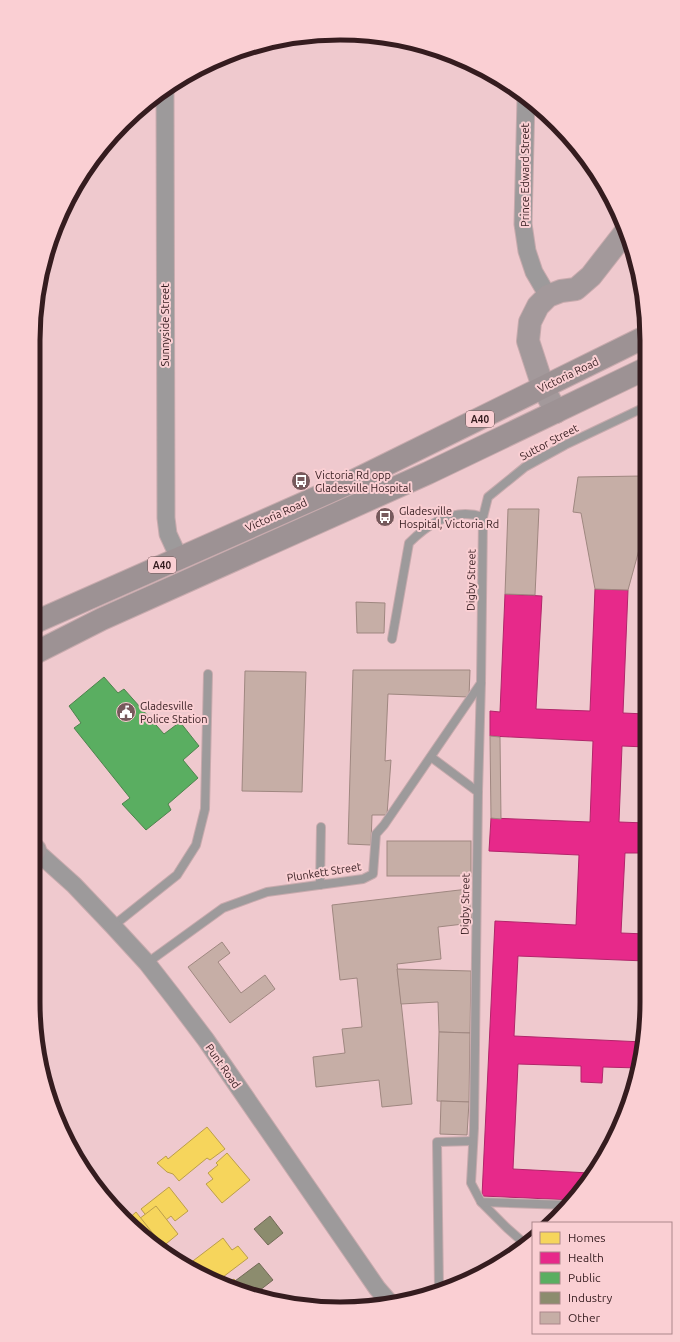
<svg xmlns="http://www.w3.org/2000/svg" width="680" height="1342" font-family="Ubuntu,sans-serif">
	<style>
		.homes { fill: #f6d55c; stroke: #bc9e4a }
		.health { fill: #e7298a; stroke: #b2256a }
		.public { fill: #5aae61; stroke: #4f824d }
		.industry { fill: #8c8c6e; stroke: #726a56 }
		.building { fill: #c6aea6; stroke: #9f8780 }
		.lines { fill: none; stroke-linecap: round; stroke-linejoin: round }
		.lane-casing { stroke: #c7aaad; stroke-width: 10 }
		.street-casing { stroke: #c7aaad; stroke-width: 19 }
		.secondary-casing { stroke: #c7aaad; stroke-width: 24 }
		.highway-casing { stroke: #c7aaad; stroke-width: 24 }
		.lane { stroke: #9d9a9b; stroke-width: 8 }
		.street { stroke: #9d9a9b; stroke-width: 17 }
		.secondary { stroke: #a3999b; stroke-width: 22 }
		.highway { stroke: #9d9294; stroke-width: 22 }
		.labels { text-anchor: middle; stroke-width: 4; stroke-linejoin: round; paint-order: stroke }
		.shield { fill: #facfd3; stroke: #705255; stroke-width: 1 }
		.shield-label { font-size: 10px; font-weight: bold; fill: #351c1f }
		.street-label { font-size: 11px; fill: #351c1f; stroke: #facfd3 }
		.poi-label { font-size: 11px; fill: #351c1f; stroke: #facfd3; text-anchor: start }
		.rim { fill: none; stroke: #351c1f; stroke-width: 5 }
	</style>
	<rect width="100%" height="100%" fill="#efc9ce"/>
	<g class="homes">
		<path d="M207 1127 225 1149 210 1160 207 1158 179 1181 173 1174 167 1172 157 1163 166 1156 168 1159Z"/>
		<path d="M227 1153 250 1180 222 1203 206 1184 213 1179 208 1173 218 1165 216 1163Z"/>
		<path d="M169 1187 188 1211 175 1221 171 1216 156 1228 141 1209Z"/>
		<path d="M156 1206 178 1234 161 1248 139 1219Z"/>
		<path d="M136 1212 155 1236 149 1241 137 1233 126 1221Z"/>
		<path d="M223 1238 232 1250 238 1246 248 1258 219 1280 185 1267Z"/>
		<path d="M234 1279 242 1289 228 1283Z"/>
	</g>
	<path class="health" d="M595 589 628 590 623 713 646 714V747L622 746 619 822 646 823V853H625L621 933 646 934V961L518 956 514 1036 643 1042 639 1068 603 1067 602 1083 581 1082V1066L518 1064 513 1169 590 1173 571 1200 482 1196 495 921 576 925 579 855 489 851 491 818 590 822 593 741 490 736V711L500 712 505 594 542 596 536 709 590 711Z"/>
	<path class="public" d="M104 677 118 693 124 689 164 734 180 722 199 746 183 760 198 778 168 804 171 810 146 830 122 804 130 798 74 728 81 723 69 706Z"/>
	<g class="industry">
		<path d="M270 1216 283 1233 268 1245 254 1229Z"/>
		<path d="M259 1263 273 1280 255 1294 242 1289 235 1281Z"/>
	</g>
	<g class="building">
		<path d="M642 476 645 489V528L628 590 595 589 581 513 573 512 578 477Z"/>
		<path d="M508 509H539L535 595 505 594Z"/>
		<path d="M356 602 385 603 384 633H357Z"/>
		<path d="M353 670H470L469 697 388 694 385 761 391 760 387 815H372L371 845 348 844Z"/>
		<path d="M245 671 306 672 302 792 242 791Z"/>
		<path d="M490 736 500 737 501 819 491 818Z"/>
		<rect x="387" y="841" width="84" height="35"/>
		<path d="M468 889 472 923 438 927 441 959 397 964 412 1104 382 1107 379 1080 316 1087 313 1057 345 1053 342 1029 362 1027 357 978 340 980 332 905Z"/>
		<path d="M222 942 230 953 218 962 241 993 265 975 275 989 230 1023 188 967Z"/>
		<path d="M397 969 471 971 470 1033 439 1032 438 1002 401 1004Z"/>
		<path d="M439 1032 470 1033 469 1102 437 1101Z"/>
		<path d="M441 1101 469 1102 467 1135 440 1134Z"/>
	</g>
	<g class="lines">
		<g class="lane-casing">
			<g id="lane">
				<path d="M392 639 409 543C429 523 454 507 483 517"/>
				<path d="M431 757 478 792"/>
				<path d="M320 885 321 827"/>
				<path d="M113 926 177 875 196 845 205 809 208 674"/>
				<path d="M147 963 223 908 267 892 363 879 373 874 376 834 384 825 481 683"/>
				<path d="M481 1202 507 1228 524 1243"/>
				<path d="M567 1205 481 1202 471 1183 474 1128 478 792 481 682 483 517 488 497 525 467 565 445 645 407"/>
				<path d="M439 1289 437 1142 473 1141"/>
			</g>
		</g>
		<g class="street-casing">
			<g id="street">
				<path d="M165 90 166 518 168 534 179 558"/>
				<path d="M526 98 523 224 527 251 534 272 548 296"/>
				<path d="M33 851 35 850 74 885 113 926 147 963 175 999 206 1040 377 1288 390 1303"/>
			</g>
		</g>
		<g class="secondary-casing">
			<g id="secondary">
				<path d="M556 412 543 387 528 341 530 322 538 306 548 296 561 291 576 289 591 276 626 231"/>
				<path d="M33 848 35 850"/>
			</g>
		</g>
		<g class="highway-casing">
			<g id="highway">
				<path d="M33 623 345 485 645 337"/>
				<path d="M33 654 102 619 428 473 645 369"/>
			</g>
		</g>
		<use href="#lane" class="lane"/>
		<use href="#street" class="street"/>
		<use href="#secondary" class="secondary"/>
		<use href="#highway" class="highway"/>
	</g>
	<defs>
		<g id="bus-disc" transform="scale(1)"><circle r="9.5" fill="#76595c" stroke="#facfd3"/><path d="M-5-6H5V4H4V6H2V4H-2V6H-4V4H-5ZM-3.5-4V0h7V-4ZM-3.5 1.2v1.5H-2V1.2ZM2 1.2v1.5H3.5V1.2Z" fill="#fff"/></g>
		<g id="civic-disc" transform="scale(1)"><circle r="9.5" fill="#76595c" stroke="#facfd3"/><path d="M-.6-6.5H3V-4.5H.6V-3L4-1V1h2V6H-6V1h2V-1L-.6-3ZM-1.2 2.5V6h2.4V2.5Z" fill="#fff"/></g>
	</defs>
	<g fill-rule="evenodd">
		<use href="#bus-disc" x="301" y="481"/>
		<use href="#bus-disc" x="385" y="517"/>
		<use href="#civic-disc" x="126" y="712"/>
	</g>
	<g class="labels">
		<g class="shield">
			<rect x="466" y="411" width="28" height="16" rx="3"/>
			<rect x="148" y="557" width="28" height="16" rx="3"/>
		</g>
		<g class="shield-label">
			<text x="480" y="423">A40</text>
			<text x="162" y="569">A40</text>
		</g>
		<g class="street-label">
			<text transform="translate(525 175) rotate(-90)" y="4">Prince Edward Street</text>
			<text transform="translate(165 325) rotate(-90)" y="4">Sunnyside Street</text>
			<text transform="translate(568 375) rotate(-26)" y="4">Victoria Road</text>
			<text transform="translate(549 442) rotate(-28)" y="4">Suttor Street</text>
			<text transform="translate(276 515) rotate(-24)" y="4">Victoria Road</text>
			<text transform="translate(471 580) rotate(-89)" y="4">Digby Street</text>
			<text transform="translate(324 872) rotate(-9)" y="4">Plunkett Street</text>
			<text transform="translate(465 904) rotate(-89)" y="4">Digby Street</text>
			<text transform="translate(223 1066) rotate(55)" y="4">Punt Road</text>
		</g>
		<g class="poi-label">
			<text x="315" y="479">Victoria Rd opp<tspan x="315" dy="13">Gladesville Hospital</tspan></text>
			<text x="399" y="515">Gladesville<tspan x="399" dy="13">Hospital, Victoria Rd</tspan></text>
			<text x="140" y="710">Gladesville<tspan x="140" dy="13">Police Station</tspan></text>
		</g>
	</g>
	<path d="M0 0H680V1342H0ZM340 40H340A300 300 0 0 1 640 340V1002A300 300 0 0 1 340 1302H340A300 300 0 0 1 40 1002V340A300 300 0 0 1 340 40Z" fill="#facfd3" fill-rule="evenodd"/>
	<path class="rim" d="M340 40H340A300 300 0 0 1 640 340V1002A300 300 0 0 1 340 1302H340A300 300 0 0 1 40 1002V340A300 300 0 0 1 340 40Z"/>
	<rect x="532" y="1222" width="140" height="112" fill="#facfd3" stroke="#ab878b"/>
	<rect x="540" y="1232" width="20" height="12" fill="#f6d55c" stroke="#ab878b"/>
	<text x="568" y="1242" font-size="12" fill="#351c1f">Homes</text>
	<rect x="540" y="1252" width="20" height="12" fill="#e7298a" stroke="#ab878b"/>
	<text x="568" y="1262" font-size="12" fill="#351c1f">Health</text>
	<rect x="540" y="1272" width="20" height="12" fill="#5aae61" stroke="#ab878b"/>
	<text x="568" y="1282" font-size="12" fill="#351c1f">Public</text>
	<rect x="540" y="1292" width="20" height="12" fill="#8c8c6e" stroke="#ab878b"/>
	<text x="568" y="1302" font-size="12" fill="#351c1f">Industry</text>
	<rect x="540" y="1312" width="20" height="12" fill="#c6aea6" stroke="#ab878b"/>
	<text x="568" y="1322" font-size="12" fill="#351c1f">Other</text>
</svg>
